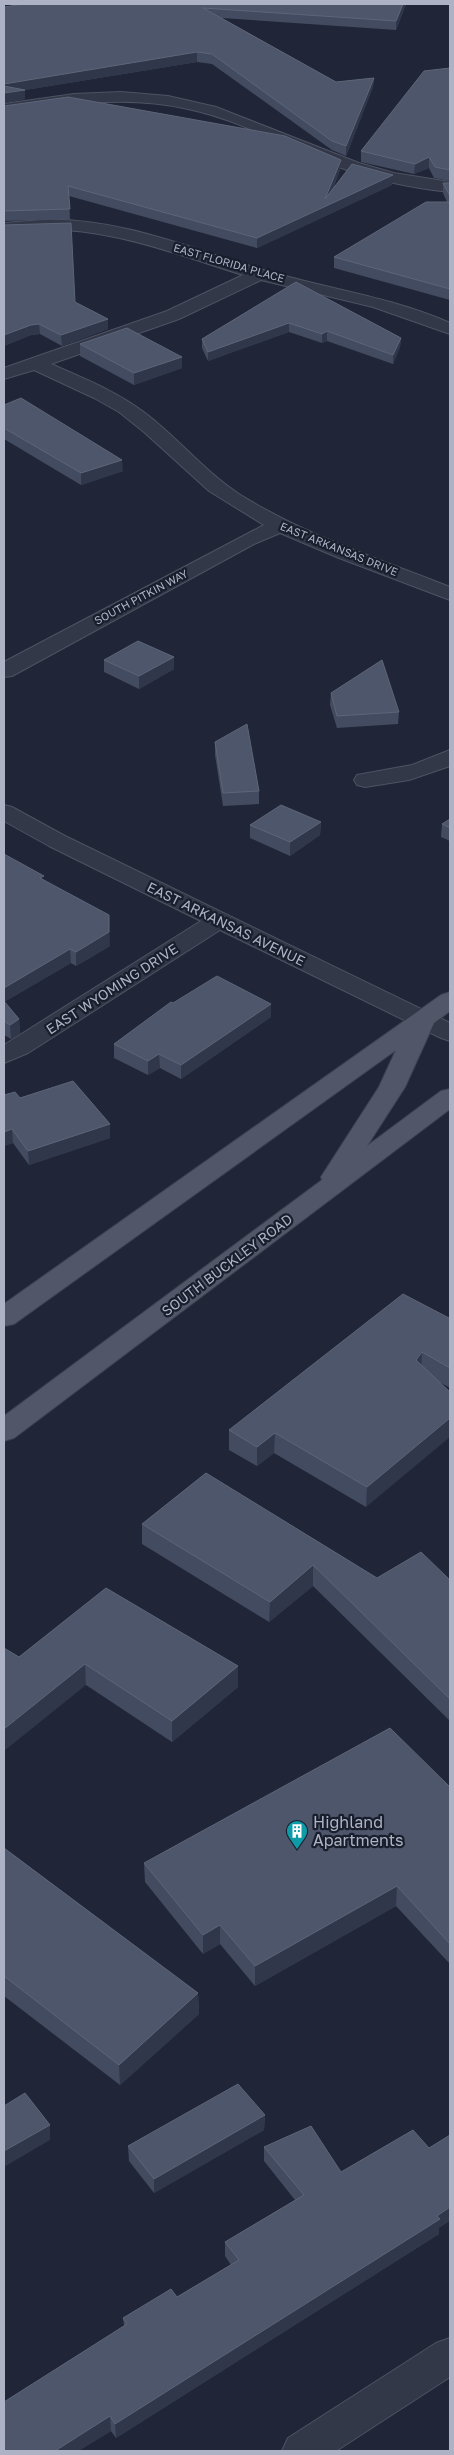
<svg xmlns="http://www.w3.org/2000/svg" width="454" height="2455" font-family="'Golos Text',sans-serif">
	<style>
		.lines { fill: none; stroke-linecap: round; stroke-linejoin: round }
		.minor-casing { stroke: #4e5363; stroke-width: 2 }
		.major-casing { stroke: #3d4251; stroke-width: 2 }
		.minor { fill: #333848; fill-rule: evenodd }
		.major { fill: #515768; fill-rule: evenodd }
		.wall { fill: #434b60 }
		.shaded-wall { fill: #30374b }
		.building { fill: #4e566b; stroke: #5d6579 }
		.labels { text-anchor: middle; stroke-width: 4.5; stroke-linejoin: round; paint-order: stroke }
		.far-street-label { font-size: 11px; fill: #adb3c5; stroke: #191e2c }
		.street-label { font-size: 14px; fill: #adb3c5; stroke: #191e2c }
		.near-poi-label { font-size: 16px; fill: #adb3c5; stroke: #191e2c; text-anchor: start }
	</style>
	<rect width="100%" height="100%" fill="#202637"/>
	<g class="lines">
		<g class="minor-casing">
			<g id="minor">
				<path d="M121 92 168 96 216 107 359 163 394 173 450 182V192C412 188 373 180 336 166 287 147 240 120 188 109 126 95 66 104 4 114V104L74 94Z"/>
				<path d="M42 220C120 217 194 250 267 271 328 289 391 297 450 323V334L373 307 261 280 179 319 51 364C83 378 116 391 145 413 178 438 204 471 239 494 304 535 379 559 450 587V600L339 558 280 533 254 544 12 676 4 677V662L264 525 209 491 144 432 119 412 94 398 34 370 4 379V368L167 311 243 275C185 257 127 234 65 230 45 229 24 232 4 233V223Z"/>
				<path d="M450 750V766L409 780 365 787 357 785 354 780 357 775 412 765Z"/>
				<path d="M4 805 12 807 65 836 450 1023V1041L441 1038 220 930 28 1053 4 1063V1045L201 921 49 846 4 821Z"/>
				<path d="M450 2338V2377L336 2451H282L288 2438 436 2343Z"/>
			</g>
		</g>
		<g class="major-casing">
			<path id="major" d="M450 992V1011L434 1023 405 1087 367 1146 441 1091 450 1089V1109L14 1438 4 1441V1416L322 1180 321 1177 379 1087 396 1050 14 1324 4 1326V1304L441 995Z"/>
		</g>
		<use href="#minor" class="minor"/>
		<use href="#major" class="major"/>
	</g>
	<g class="wall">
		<path d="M406 4 396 30 222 18 336 82 374 78 373 87 346 156 332 150 212 64 197 62 25 90V99L4 103V7Z"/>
		<path d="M450 68V181L434 178 429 168 414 174 361 162V151Z"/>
		<path d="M4 106 340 170 333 189 392 185 257 248 69 196 70 219 4 221V222Z"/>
		<path d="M443 183H450V300L334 268V257L447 202 443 193Z"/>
		<path d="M4 225 75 302 108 329 62 346 40 334 31 335 4 346Z"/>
		<path d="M296 282 401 338 400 347 393 364 327 341 322 343 289 332 208 361 202 348V339Z"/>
		<path d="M80 344 182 357V368L134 385 80 356Z"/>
		<path d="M4 405 123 471 81 485 4 439Z"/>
		<path d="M174 657V669L139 689 104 672V660Z"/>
		<path d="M331 693 399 712 398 724 337 728 330 705Z"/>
		<path d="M215 742 259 791V804L223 806 215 755Z"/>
		<path d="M450 819V841L441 837 442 824Z"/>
		<path d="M321 822 320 835 290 856 250 838V825Z"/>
		<path d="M4 854 44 880 110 946 76 966 71 963 4 1002 19 1019 20 1033 11 1039 4 1035Z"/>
		<path d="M173 1003 271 1017 181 1079 160 1068 148 1075 114 1058V1044Z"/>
		<path d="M4 1095 20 1098 110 1138 29 1165 13 1143 4 1146Z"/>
		<path d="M450 1317V1388L441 1383 366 1507 274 1453 257 1466 229 1450V1430Z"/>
		<path d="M142 1524 377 1578 450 1580V1721L313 1586 269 1622 142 1544Z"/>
		<path d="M19 1657 238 1666V1687L172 1742 86 1685Z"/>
		<path d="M450 1787V1964L396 1906 255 1986 220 1944 203 1954 145 1882 144 1863Z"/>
		<path d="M4 1848 198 1993 199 2014 120 2085 4 1996Z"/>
		<path d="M265 2115 264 2130 154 2193 129 2161 128 2146Z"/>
		<path d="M264 2147 341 2172 439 2228V2234L116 2438 111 2431 78 2451 124 2326 123 2318 177 2297 231 2265 225 2256V2242L295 2200 264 2161Z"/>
	</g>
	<g class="shaded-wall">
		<path d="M403 4H406L396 30V21Z"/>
		<path d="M197 52V62L25 90V99L4 103V84Z"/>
		<path d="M374 78 373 87 346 156V146Z"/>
		<path d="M429 157V168L414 174 415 164Z"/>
		<path d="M341 160 340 170 326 206 393 175 392 185 257 248V238L325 199Z"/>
		<path d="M108 319V329L62 346 61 335Z"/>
		<path d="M289 323V332L208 361V352Z"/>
		<path d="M39 324 40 334 31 335 4 346V335L31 325Z"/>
		<path d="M327 331V341L322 343V334Z"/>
		<path d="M401 338 400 347 393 364V355Z"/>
		<path d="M182 357V368L134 385V373Z"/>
		<path d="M122 460 123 471 81 485V473Z"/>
		<path d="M174 657V669L139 689V676Z"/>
		<path d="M321 822 320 835 290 856V842Z"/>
		<path d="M109 915 110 946 76 966V952Z"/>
		<path d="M70 949 71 963 4 1002V988Z"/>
		<path d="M271 1004V1017L181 1079V1065Z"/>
		<path d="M19 1019 20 1033 11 1039 10 1025Z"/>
		<path d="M159 1054 160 1068 148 1075V1061Z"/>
		<path d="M110 1124V1138L29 1165 28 1151Z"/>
		<path d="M12 1129 13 1143 4 1146V1132Z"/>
		<path d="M422 1352 421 1372 416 1360Z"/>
		<path d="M450 1418V1437L366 1507 367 1487Z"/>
		<path d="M275 1433 274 1453 257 1466V1447Z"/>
		<path d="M313 1565V1586L269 1622 270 1602Z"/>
		<path d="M85 1664 86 1685 4 1751V1729Z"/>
		<path d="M238 1666V1687L172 1742V1721Z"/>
		<path d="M397 1886 396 1906 255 1986V1966Z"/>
		<path d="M220 1925V1944L203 1954V1935Z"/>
		<path d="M198 1993 199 2014 120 2085 119 2065Z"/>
		<path d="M265 2115 264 2130 154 2193V2179Z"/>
		<path d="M50 2125V2140L4 2167V2151Z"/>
		<path d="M450 2207V2221L439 2228V2234L116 2438 115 2424Z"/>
		<path d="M110 2416 111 2431 78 2451H55Z"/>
	</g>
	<g class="building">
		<path d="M24 4H403L396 21 203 8 336 82 374 78 346 146 332 141 212 54 197 52 4 84V7Z"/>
		<path d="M450 68V170L435 167 429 157 415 164 361 151 424 71Z"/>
		<path d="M4 86 25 90 4 93Z"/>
		<path d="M68 97 285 136 341 160 325 199 352 164 393 175 257 238 68 186 70 209 4 211V106Z"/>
		<path d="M443 183H450V196Z"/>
		<path d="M426 202H450V289L334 257Z"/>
		<path d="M71 223 75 302 108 319 61 335 39 324 31 325 4 335V225Z"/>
		<path d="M296 282 401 338 393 355 327 331 322 334 289 323 208 352 202 339Z"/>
		<path d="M127 328 182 357 134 373 80 344Z"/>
		<path d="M21 398 122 460 81 473 4 428V405Z"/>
		<path d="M138 641 174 657 139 676 104 660Z"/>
		<path d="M382 660 399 712 337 716 331 693Z"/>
		<path d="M247 724 259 791 223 793 215 742Z"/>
		<path d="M281 805 321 822 290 842 250 825Z"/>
		<path d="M450 819V828L442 824Z"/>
		<path d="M4 854 44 876 40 878 109 915V932L76 952 70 949 4 988Z"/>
		<path d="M217 976 271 1004 181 1065 159 1054 148 1061 114 1044 171 1002 173 1003Z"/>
		<path d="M4 1001 19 1019 10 1025 4 1021Z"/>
		<path d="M73 1081 110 1124 28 1151 12 1129 4 1132V1095L15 1092 20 1098Z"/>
		<path d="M403 1294 449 1318 450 1317V1368L422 1352 416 1360 450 1392V1418L367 1487 275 1433 257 1447 229 1430Z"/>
		<path d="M206 1473 377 1578 421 1552 450 1580V1699L313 1565 270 1602 142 1524Z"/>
		<path d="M106 1588 238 1666 172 1721 85 1664 4 1729V1648L19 1657Z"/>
		<path d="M390 1728 450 1787V1944L397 1886 255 1966 220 1925 203 1935 144 1863Z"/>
		<path d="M4 1848 198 1993 119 2065 4 1976Z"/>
		<path d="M238 2084 265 2115 154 2179 128 2146Z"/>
		<path d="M25 2093 50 2125 4 2151V2106Z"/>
		<path d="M311 2126 341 2172 413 2130 429 2148 450 2135V2207L437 2216 440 2219 115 2424 110 2416 55 2451H4V2402L127 2324 123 2318 171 2289 177 2297 239 2260 225 2242 304 2195 264 2147Z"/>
	</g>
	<defs>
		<g id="building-pin" transform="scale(1.125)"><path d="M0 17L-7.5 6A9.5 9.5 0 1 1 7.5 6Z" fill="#0f9aa8" stroke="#191e2c"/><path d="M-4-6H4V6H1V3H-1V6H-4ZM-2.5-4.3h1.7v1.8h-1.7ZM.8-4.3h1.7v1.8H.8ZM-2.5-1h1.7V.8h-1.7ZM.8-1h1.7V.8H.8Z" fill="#fff"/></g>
	</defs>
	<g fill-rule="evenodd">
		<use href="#building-pin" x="297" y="1831"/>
	</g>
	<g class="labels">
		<g class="far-street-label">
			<text transform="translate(229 263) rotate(16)" y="4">EAST FLORIDA PLACE</text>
			<text transform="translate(339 549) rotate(22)" y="4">EAST ARKANSAS DRIVE</text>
			<text transform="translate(141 597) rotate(-28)" y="4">SOUTH PITKIN WAY</text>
		</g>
		<g class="street-label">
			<text transform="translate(226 924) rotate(26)" y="5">EAST ARKANSAS AVENUE</text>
			<text transform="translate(112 989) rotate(-33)" y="5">EAST WYOMING DRIVE</text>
			<text transform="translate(227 1265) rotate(-37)" y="5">SOUTH BUCKLEY ROAD</text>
		</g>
		<g class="near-poi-label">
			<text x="313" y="1828">Highland<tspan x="313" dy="18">Apartments</tspan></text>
		</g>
	</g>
	<rect width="454" height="2455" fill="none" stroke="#adb3c5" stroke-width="10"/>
</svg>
